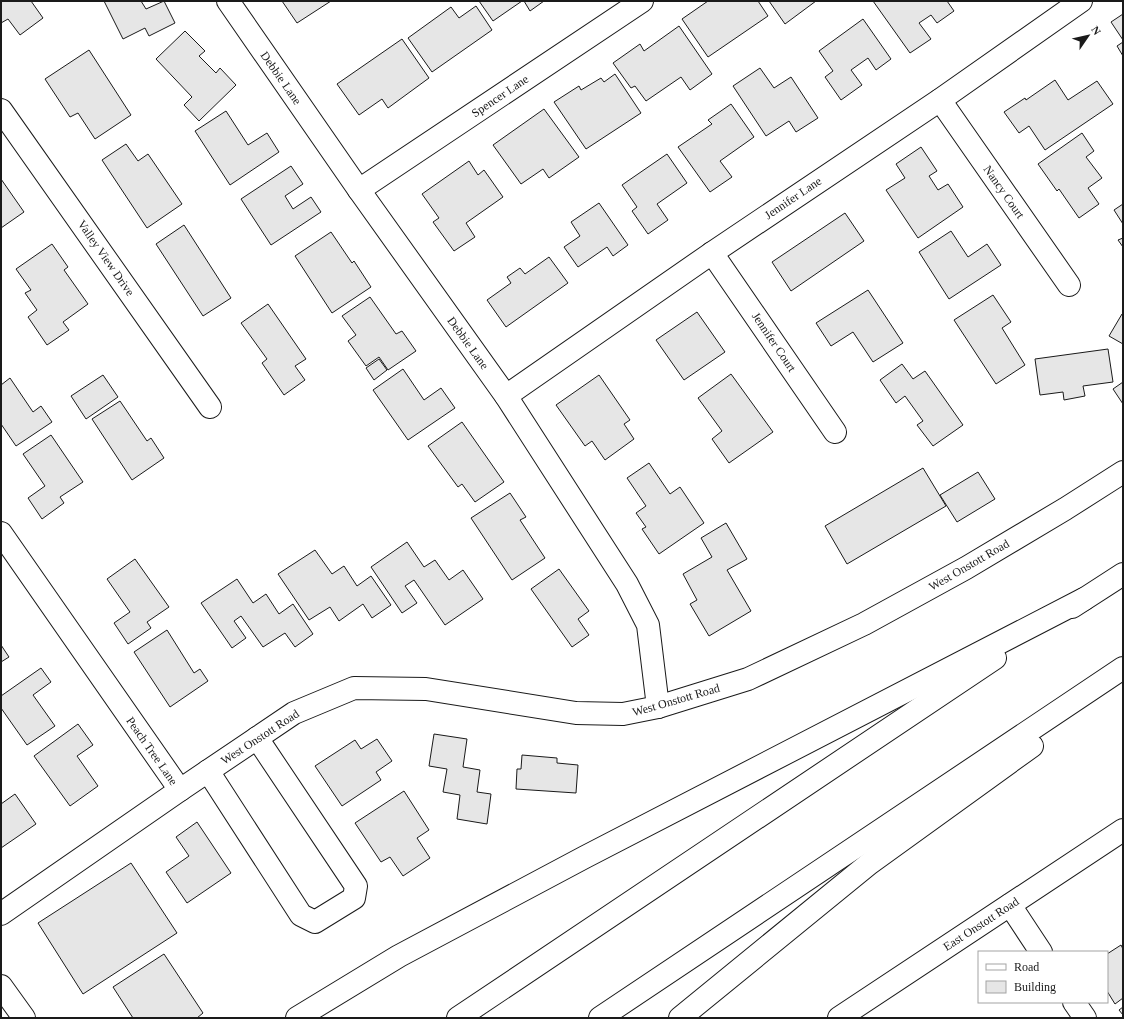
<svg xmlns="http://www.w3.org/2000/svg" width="1124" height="1019" font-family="'Times New Roman',serif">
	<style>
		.building { fill: #e6e6e6; stroke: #1a1a1a }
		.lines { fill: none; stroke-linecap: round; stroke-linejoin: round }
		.minor-casing { stroke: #1a1a1a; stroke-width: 24 }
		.highway-casing { stroke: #1a1a1a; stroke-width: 24 }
		.minor { stroke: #fff; stroke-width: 22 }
		.highway { stroke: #fff; stroke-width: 22 }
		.labels { text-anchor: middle; stroke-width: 3; stroke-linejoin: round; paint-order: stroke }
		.street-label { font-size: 12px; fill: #1a1a1a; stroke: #fff }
	</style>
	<rect width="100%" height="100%" fill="#fff"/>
	<g class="building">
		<path d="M1 1H31L43 18 20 35 8 19 1 23Z"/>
		<path d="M104 1H141L146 9 164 1 175 23 149 36 145 28 123 39Z"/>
		<path d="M282 1H331L297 23Z"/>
		<path d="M479 1H522L493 21Z"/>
		<path d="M524 1H544L530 11Z"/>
		<path d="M708 1H758L768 16 708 57 682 19Z"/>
		<path d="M769 1H816L785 24Z"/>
		<path d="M873 1H947L954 11 937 23 931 15 919 23 931 39 910 53Z"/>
		<path d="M476 6 492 30 432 72 408 38 451 7 459 18Z"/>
		<path d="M1123 14V40L1111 22Z"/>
		<path d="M863 19 891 59 876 70 868 58 851 70 862 85 841 100 825 77 833 71 819 51Z"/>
		<path d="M679 26 712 74 690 90 681 77 646 101 635 86 631 88 613 63 640 44 644 51Z"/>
		<path d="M185 31 205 51 199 56 216 73 220 68 236 85 199 121 184 105 192 97 156 59Z"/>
		<path d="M402 39 429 78 388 108 382 99 359 115 337 84Z"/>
		<path d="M1123 42V56L1117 46Z"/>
		<path d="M89 50 131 115 95 139 78 113 70 117 45 79Z"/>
		<path d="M760 68 774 88 791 77 818 118 796 132 789 121 766 136 733 86Z"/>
		<path d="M615 74 641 113 586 149 554 102 579 86 581 90 601 78 604 82Z"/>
		<path d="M1055 80 1068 100 1097 81 1113 104 1045 150 1029 126 1019 133 1004 112 1025 98 1026 100Z"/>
		<path d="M731 104 754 137 720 161 732 177 710 192 678 147 712 124 708 120Z"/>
		<path d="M544 109 579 157 549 178 543 169 521 184 493 145Z"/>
		<path d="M226 111 248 145 267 133 279 152 230 185 195 131Z"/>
		<path d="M1082 133 1094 151 1086 157 1102 178 1088 188 1099 204 1079 218 1059 189 1057 191 1038 164Z"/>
		<path d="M126 144 138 161 148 154 182 204 147 228 102 160Z"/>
		<path d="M921 147 937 171 929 176 938 190 948 184 963 207 918 238 886 190 905 178 896 164Z"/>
		<path d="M667 154 687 183 657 204 668 220 648 234 632 211 637 207 622 185Z"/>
		<path d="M469 161 478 175 484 170 503 197 466 223 475 237 454 251 433 222 439 218 422 194Z"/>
		<path d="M291 166 303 184 285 196 293 209 311 197 321 212 271 245 241 199Z"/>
		<path d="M1 179 24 212 1 228Z"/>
		<path d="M599 203 628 245 613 256 607 247 578 267 564 247 580 236 571 222Z"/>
		<path d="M1123 204V224L1114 210Z"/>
		<path d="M845 213 864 241 791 291 772 262Z"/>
		<path d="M184 225 231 298 203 316 156 244Z"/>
		<path d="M951 231 968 257 987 244 1001 265 949 299 919 252Z"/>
		<path d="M331 232 352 263 354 261 371 287 332 313 295 256Z"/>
		<path d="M1123 238V247L1118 240Z"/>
		<path d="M52 244 68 267 64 270 88 304 63 322 69 330 47 345 28 317 37 310 25 293 31 290 16 269Z"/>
		<path d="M549 257 568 283 506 327 487 300 511 283 507 277 520 268 525 274Z"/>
		<path d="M868 290 903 343 873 362 853 332 831 346 816 323Z"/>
		<path d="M993 295 1011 322 1002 328 1025 365 996 384 954 320Z"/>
		<path d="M370 297 396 334 402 331 416 351 388 370 379 357 366 366 348 341 356 335 342 316Z"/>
		<path d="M268 304 306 359 295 366 305 380 284 395 262 363 267 359 241 323Z"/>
		<path d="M697 312 725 352 684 380 656 340Z"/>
		<path d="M1122 314 1123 315V344L1109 336Z"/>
		<path d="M1108 349 1113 382 1083 386 1085 396 1064 400 1063 392 1040 395 1035 359Z"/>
		<path d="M379 359 387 370 374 380 366 368Z"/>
		<path d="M902 364 913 379 925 371 963 425 933 446 917 425 923 421 905 396 896 403 880 380Z"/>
		<path d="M403 369 424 400 441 388 455 408 408 440 373 390Z"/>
		<path d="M731 374 773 432 729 463 712 439 722 431 698 398Z"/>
		<path d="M103 375 118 397 86 419 71 396Z"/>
		<path d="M599 375 630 420 624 424 634 439 605 460 592 441 585 446 556 405Z"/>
		<path d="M10 378 33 412 41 406 52 422 16 446 1 424V385Z"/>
		<path d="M1123 382V404L1113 389Z"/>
		<path d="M120 401 147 441 151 438 164 458 132 480 92 419Z"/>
		<path d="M462 422 504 482 475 502 462 484 458 487 428 446Z"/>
		<path d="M51 435 83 482 60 497 64 503 42 519 28 498 45 486 23 454Z"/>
		<path d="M649 463 670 494 680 487 704 523 659 554 642 529 646 527 636 513 646 506 627 478Z"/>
		<path d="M923 468 946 506 847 564 825 526Z"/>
		<path d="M978 472 995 499 957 522 940 495Z"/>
		<path d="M510 493 526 517 520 520 545 558 512 580 471 518Z"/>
		<path d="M726 523 747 559 727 570 751 611 709 636 690 604 697 600 683 574 712 557 701 538Z"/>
		<path d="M407 542 424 567 435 560 449 580 463 570 483 599 445 625 414 580 405 586 417 603 402 613 371 567Z"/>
		<path d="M315 550 332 574 344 566 357 586 371 576 391 605 372 618 363 604 339 621 330 607 309 620 278 574Z"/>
		<path d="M135 559 169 607 147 622 151 628 128 644 114 623 130 612 107 579Z"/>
		<path d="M559 569 589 611 578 619 589 635 572 647 531 589Z"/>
		<path d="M237 579 253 603 266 594 279 614 293 604 313 634 295 647 285 633 263 647 241 616 234 621 246 638 232 648 201 603Z"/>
		<path d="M167 630 194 673 200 669 208 681 170 707 134 652Z"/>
		<path d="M1 645 9 657 1 662Z"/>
		<path d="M41 668 51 682 33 695 55 726 27 745 1 708V696Z"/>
		<path d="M78 724 93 745 77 756 98 786 70 806 34 756Z"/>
		<path d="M434 734 467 739 463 767 480 770 477 792 491 794 487 824 457 819 460 795 443 792 447 769 429 766Z"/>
		<path d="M377 739 392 761 376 772 381 780 342 806 315 766 355 740 361 749Z"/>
		<path d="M522 755 557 758V763L578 765 576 793 516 789 517 769H521Z"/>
		<path d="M404 791 429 830 417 838 430 858 403 876 390 857 381 862 355 823Z"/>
		<path d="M15 794 36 824 1 848V804Z"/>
		<path d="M197 822 231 873 187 903 166 872 189 856 176 837Z"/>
		<path d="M131 863 177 933 83 994 38 923Z"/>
		<path d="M1121 945 1123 949V998L1115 1004 1107 991V954Z"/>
		<path d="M164 954 203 1013 197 1018H133L113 987Z"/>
		<path d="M1123 1007V1015L1119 1010Z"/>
	</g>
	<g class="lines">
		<g class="minor-casing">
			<g id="minor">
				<path d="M228 1 359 190 506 396 627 584 648 625 658 707"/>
				<path d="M940 100 1069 285"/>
				<path d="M1 110 210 407"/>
				<path d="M359 190 642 1"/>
				<path d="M712 253 835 432"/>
				<path d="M506 396 712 253 940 100 1081 1"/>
				<path d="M1 533 180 790"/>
				<path d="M208 771 301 915 315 922 354 898 356 886 257 738"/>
				<path d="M1010 905 1041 952"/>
				<path d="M1 914 180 790 294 713 354 688 426 689 576 713 623 714 658 707 748 679 864 624 966 568 1065 509 1123 472"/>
				<path d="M1 986 24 1018"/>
				<path d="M1074 1002 1085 1018"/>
				<path d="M839 1018 1123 830"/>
			</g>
		</g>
		<g class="highway-casing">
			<g id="highway">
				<path d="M1072 607 1123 574"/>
				<path d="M297 1018 399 956 585 857 1084 599"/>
				<path d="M458 1018 995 658"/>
				<path d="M600 1018 1123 668"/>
				<path d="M680 1018 870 863 1032 746"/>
			</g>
		</g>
		<use href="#minor" class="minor"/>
		<use href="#highway" class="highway"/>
	</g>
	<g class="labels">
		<g class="street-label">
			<text transform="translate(281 78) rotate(55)" y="4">Debbie Lane</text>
			<text transform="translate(500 96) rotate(-34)" y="4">Spencer Lane</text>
			<text transform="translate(1004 192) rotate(55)" y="4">Nancy Court</text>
			<text transform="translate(793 198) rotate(-34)" y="4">Jennifer Lane</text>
			<text transform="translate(106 258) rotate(55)" y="4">Valley View Drive</text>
			<text transform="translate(774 342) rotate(56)" y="4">Jennifer Court</text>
			<text transform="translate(468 343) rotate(54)" y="4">Debbie Lane</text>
			<text transform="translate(969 565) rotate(-30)" y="4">West Onstott Road</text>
			<text transform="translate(676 700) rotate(-16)" y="4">West Onstott Road</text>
			<text transform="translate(260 737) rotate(-33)" y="4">West Onstott Road</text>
			<text transform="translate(152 751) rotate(55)" y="4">Peach Tree Lane</text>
			<text transform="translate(981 924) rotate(-33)" y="4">East Onstott Road</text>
		</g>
	</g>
	<rect width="1124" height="1019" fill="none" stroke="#1a1a1a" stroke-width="4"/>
	<rect x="978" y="951" width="130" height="52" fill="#ffffff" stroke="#a3a3a3"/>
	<rect x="986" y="964" width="20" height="6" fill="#ffffff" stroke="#a3a3a3"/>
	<text x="1014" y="971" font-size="12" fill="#1a1a1a">Road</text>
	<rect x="986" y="981" width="20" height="12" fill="#e6e6e6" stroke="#a3a3a3"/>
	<text x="1014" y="991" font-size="12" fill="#1a1a1a">Building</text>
	<g transform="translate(1088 36) rotate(56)" stroke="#ffffff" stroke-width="3" paint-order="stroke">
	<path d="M0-3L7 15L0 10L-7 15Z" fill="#1a1a1a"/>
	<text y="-6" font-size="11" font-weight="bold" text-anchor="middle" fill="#1a1a1a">N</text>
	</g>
</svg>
